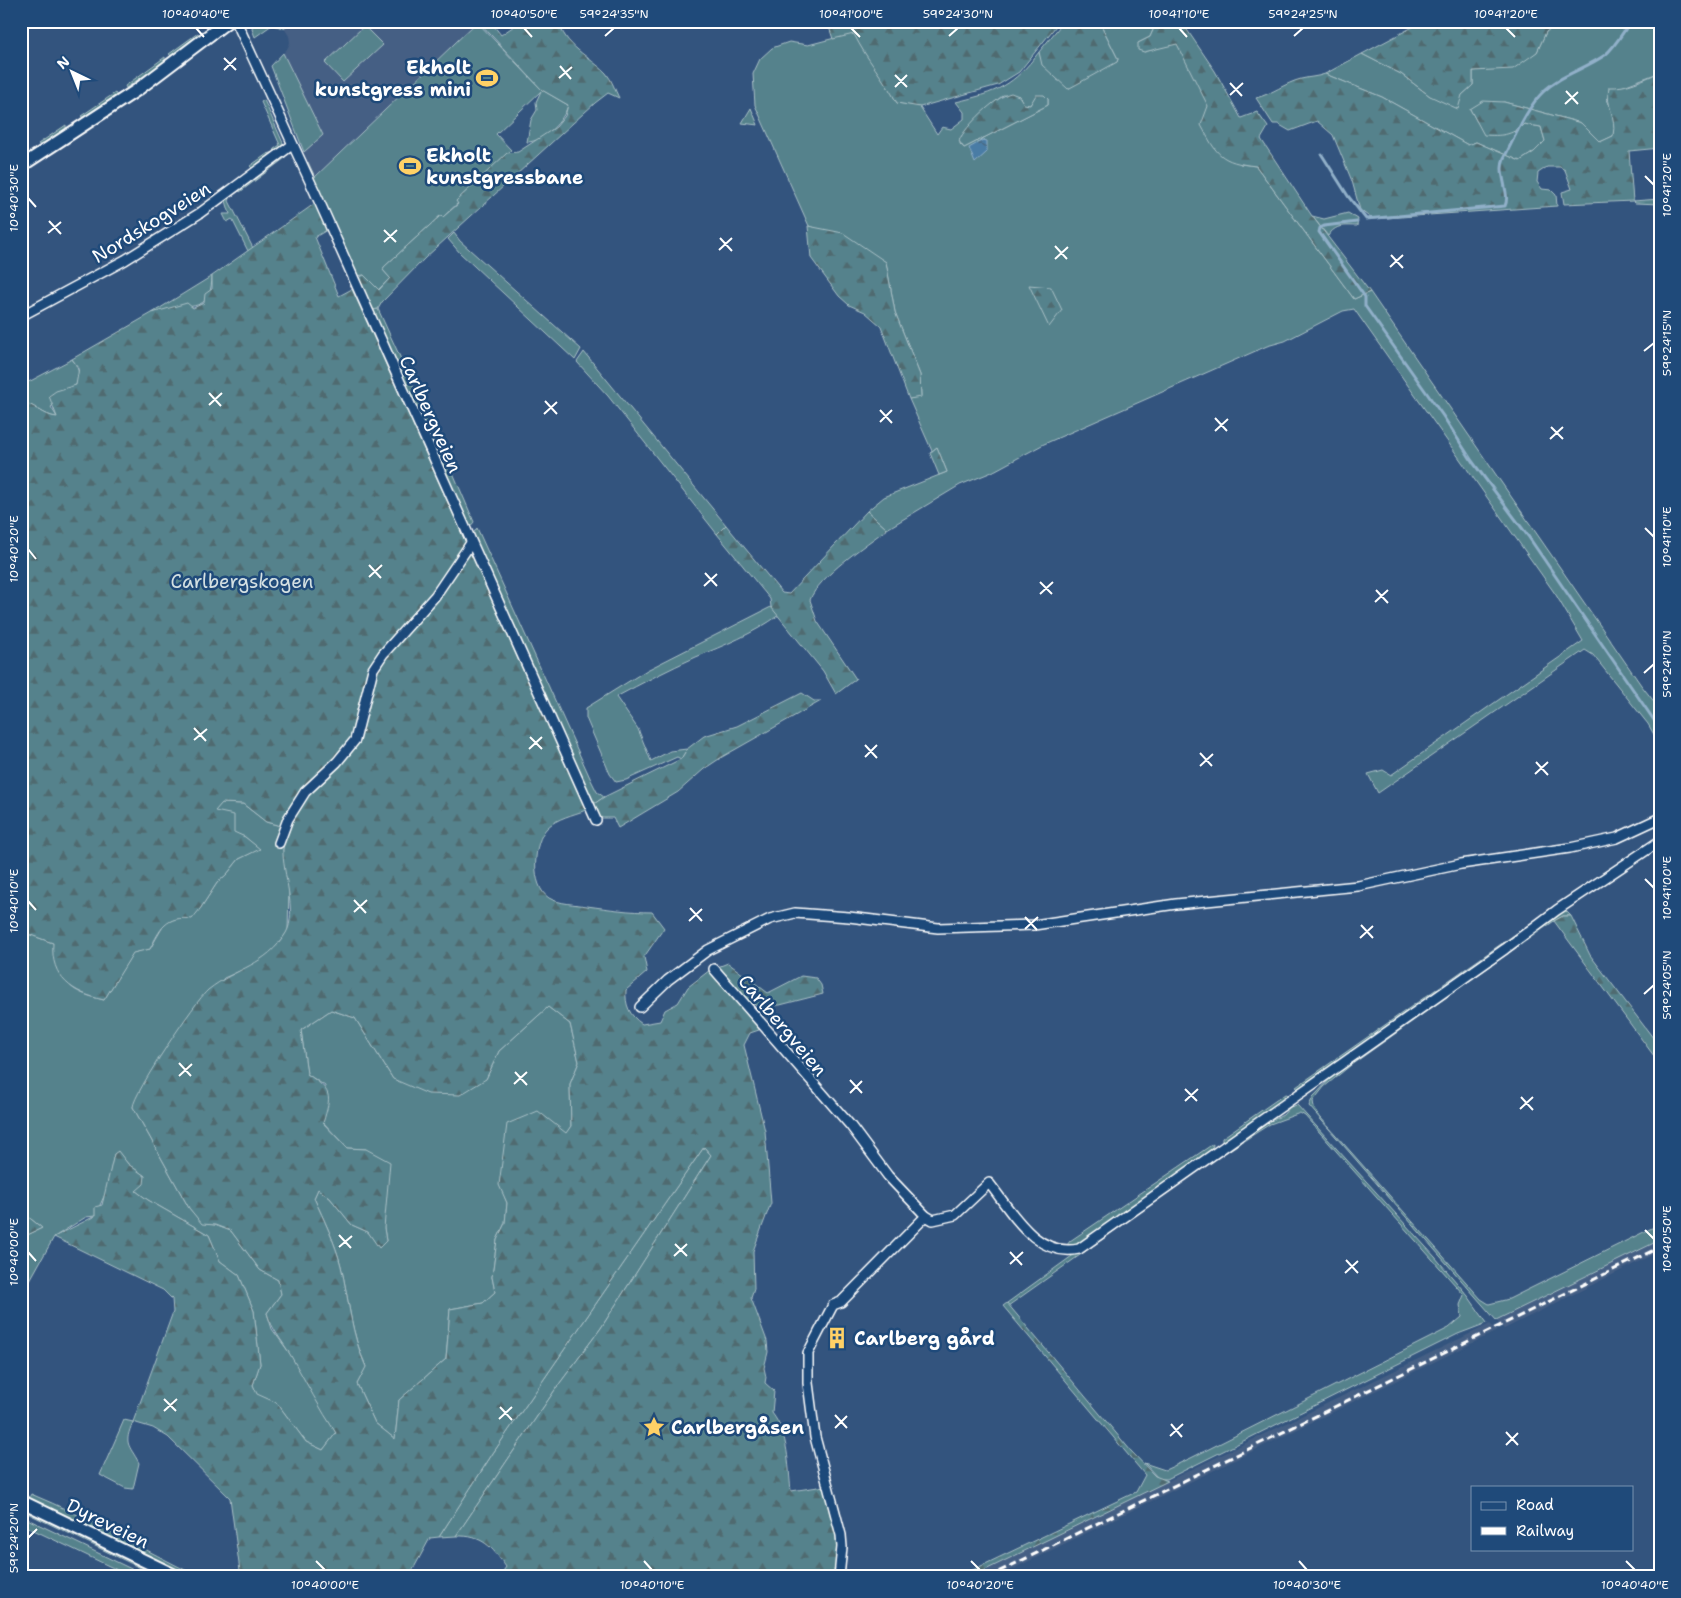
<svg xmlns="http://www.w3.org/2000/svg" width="1681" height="1598" font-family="'Shantell Sans',sans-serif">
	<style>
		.built { fill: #455e84 }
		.grass { fill: #54828c; stroke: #aac0c6; fill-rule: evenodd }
		.forest { fill: url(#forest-firs); stroke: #aac0c6; fill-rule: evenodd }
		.water { fill: url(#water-ripples); stroke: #91b0c9 }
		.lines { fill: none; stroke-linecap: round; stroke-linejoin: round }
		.stream { stroke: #91b0c9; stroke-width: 3 }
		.street-casing { stroke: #fff; stroke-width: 12 }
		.secondary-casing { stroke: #fff; stroke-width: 15 }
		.street { stroke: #1f4a7a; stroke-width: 9 }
		.secondary { stroke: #1f4a7a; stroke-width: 11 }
		.rail { stroke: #fff; stroke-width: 3; stroke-dasharray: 8 4; stroke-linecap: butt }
		.ticks { fill: none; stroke: #fff; stroke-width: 2 }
		.labels { text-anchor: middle; stroke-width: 5; stroke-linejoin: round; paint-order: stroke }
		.poi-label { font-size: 19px; font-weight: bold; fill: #fff; stroke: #1f4a7a; text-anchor: start }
		.street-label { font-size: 19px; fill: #fff; stroke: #1f4a7a }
		.park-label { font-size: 19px; fill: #d4e0e2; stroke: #1f4a7a }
		.neatline { fill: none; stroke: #fff; stroke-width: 2 }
		.ticks-label { font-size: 12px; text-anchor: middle; fill: #fff }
	</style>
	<defs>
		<pattern id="forest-firs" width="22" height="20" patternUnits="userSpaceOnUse" patternTransform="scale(1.25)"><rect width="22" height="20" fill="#54828c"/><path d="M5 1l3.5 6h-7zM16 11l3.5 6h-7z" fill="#506a6f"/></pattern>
		<pattern id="water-ripples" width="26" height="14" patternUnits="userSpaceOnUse" patternTransform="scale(1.25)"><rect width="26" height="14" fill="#487ba5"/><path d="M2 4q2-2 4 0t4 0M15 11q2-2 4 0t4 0" fill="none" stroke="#4a6478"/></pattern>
	</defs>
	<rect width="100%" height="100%" fill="#33547e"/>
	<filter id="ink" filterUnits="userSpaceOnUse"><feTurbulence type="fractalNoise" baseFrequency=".02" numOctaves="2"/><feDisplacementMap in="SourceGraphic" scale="10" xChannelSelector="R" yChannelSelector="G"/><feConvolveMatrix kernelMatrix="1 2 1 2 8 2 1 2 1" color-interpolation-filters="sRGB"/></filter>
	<g filter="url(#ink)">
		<g class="built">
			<path d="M253 21H478L314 178 271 66 287 49 290 43 289 36 284 28 272 25 255 37 252 29Z"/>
			<path d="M1660 1240V1251L1504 1329 1496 1320Z"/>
			<path d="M1490 1324 1497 1331 997 1577H971Z"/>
		</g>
		<g class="grass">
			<path d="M253 21H292L284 28 272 25 255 37 252 29Z"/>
			<path d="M1099 21H1157L1150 37 1138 43 1144 52 1177 43 1240 164 1256 166 1354 299 1370 292 1641 685 1660 709V745L1648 724 1593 655 1585 650 1378 793 1368 774 1383 770 1391 775 1583 641 1556 595 1354 309 1343 311 1285 341 1267 346 1044 444 992 472 960 485 887 529 867 511 884 497 947 472 937 447 932 451 909 399 921 396 920 375 895 312 886 262 809 226 755 105 753 74 760 59 772 48 789 42 808 45 854 33C866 58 884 77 897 103L919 106 937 134 942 127 951 129 964 119V112L956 102C998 92 1013 86 1039 52 1043 70 1055 71 1058 81L1117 62 1118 59ZM1003 95 1019 96 1024 105H1030L1036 96 1048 99V105L964 148 960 144V138L975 120Z"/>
			<path d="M1559 21H1660L1658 73 1621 87 1607 99 1616 122 1613 136 1600 142 1581 123 1504 102 1470 109 1477 122 1516 132 1524 124 1541 127 1545 141 1534 152 1520 161 1476 142 1468 145 1382 97 1325 74 1362 54 1401 74 1430 96 1462 95 1473 85V71L1492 69 1537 52 1546 32Z"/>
			<path d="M477 22 542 90 568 105C564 121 543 142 527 142L531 120 537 110 536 102 541 91 496 134 511 150 456 201 458 203 443 217 440 216 384 267 383 270 390 278 378 290 364 275 355 276 306 164 308 162 315 177Z"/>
			<path d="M364 26 383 45 343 82 325 63Z"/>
			<path d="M198 33 199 38 173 57 169 54Z"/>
			<path d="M283 53 323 135 304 152 271 66Z"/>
			<path d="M165 57V63C152 72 139 78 126 88L125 86Z"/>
			<path d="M115 93 117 96 84 118 81 116Z"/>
			<path d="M264 100 283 143 280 149 253 169 250 166 267 154 275 152 274 149 280 145 261 102Z"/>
			<path d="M751 108 758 125 742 123Z"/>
			<path d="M66 125V130L42 146 38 144Z"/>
			<path d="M284 155 285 158 240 192 239 190Z"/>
			<path d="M231 196 229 201 253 248 248 251 232 219 227 222 223 214H230L226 201Z"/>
			<path d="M1348 213 1358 219 1357 226C1344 226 1336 224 1328 236L1312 216 1324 219Z"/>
			<path d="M454 233 460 241 581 349 575 360 460 253 448 239Z"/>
			<path d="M212 276C211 306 200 306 175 308 167 309 159 312 152 313Z"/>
			<path d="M378 309 451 468 474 522 469 528 372 310Z"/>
			<path d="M584 352 726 525 717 534 608 396 577 362Z"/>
			<path d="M72 359C90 382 68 393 51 407L57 417C43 416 35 404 21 402V386Z"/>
			<path d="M477 528 591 780 597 792 604 797 594 804 473 534Z"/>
			<path d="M771 607 779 615C753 634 725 645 696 657 669 669 642 683 616 697L638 729 651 761 670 751 687 749 681 759 677 757 626 780 616 782 610 774 586 718V708L647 670Z"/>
			<path d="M222 803 243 804 266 822 288 828 283 850 289 887 288 931 272 952 262 961 224 978 159 1058 133 1107 189 1208 202 1223 215 1225 231 1231 260 1270 278 1280 281 1294 267 1313 272 1329 291 1355 336 1433 323 1450 306 1442 277 1403 257 1395 253 1385 260 1364 254 1311 239 1275 220 1261 209 1235 148 1200 136 1191 145 1176 128 1164 118 1152 114 1154 106 1192 95 1216 86 1217 54 1237 25 1289 21 1287V1238L42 1228 21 1211V943L28 934 53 943C65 981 61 990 104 1000L133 952 150 949 165 923 200 909 217 883 227 874 239 859 259 849 245 837 234 833 214 811Z"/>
			<path d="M1557 905 1316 1079 1298 1089 1296 1087Z"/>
			<path d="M1565 910 1571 916H1563L1554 921 1351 1065 1324 1087 1313 1101 1314 1108 1320 1117 1481 1299 1489 1304 1509 1299 1660 1224V1240L1496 1320 1309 1106 1313 1097 1333 1076Z"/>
			<path d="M548 1007 570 1024 579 1062 570 1084 571 1126 566 1134 500 1185 507 1203 505 1223 497 1240 492 1277 495 1292 483 1303 450 1309 446 1359 399 1400 395 1439 375 1423 357 1384 366 1366C351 1334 349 1300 341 1266 335 1242 324 1220 314 1198L318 1189 330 1198 352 1225 368 1232 379 1247 386 1241 384 1228 366 1149 347 1148 323 1122 325 1086 307 1074 301 1030 331 1010 355 1018 393 1079H486L499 1051Z"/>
			<path d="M1285 1094 1289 1095 1281 1102 1222 1144V1138Z"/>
			<path d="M1297 1105 1435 1257 1468 1296 1487 1323 1458 1334 1167 1479H1159L1144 1463 1165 1470 1191 1458 1449 1328 1462 1317 1460 1305 1464 1295 1305 1116 1300 1113 1270 1124 1217 1158 1008 1306 1007 1303 1072 1256 1080 1253 1254 1129 1283 1115 1290 1107Z"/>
			<path d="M1213 1144 1212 1150 1077 1246 1067 1245 1070 1241Z"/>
			<path d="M704 1147 711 1155 601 1328 557 1387 456 1536 439 1537 493 1453Z"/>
			<path d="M124 1420 133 1422C123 1445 129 1444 139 1463L133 1489 125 1488 100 1475Z"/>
			<path d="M31 1494C89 1518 143 1549 199 1577H189L31 1500 29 1498Z"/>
			<path d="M25 1508 169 1577H159L25 1512Z"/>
			<path d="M21 1516 148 1577H132L21 1524Z"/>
		</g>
		<g class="forest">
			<path d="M478 21H490L501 35 514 26 515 21H559C563 45 590 57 606 73 612 80 615 90 619 98L608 93 595 103 425 258 382 302 378 309 372 310 356 279 364 275 379 290 390 278 383 270 384 267 440 216 443 217 458 204 456 201 507 153 518 152 556 127 565 116 568 105 542 90Z"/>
			<path d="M827 21H1060L1019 72 998 85 920 107 897 103C884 78 866 59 854 34L833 39Z"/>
			<path d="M1064 21H1099L1118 59 1117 62 1068 89 1042 65 1039 52Z"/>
			<path d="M1157 21H1181L1215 71 1241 118 1257 112 1268 127 1261 139 1312 216 1370 292 1354 299 1256 166C1220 162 1217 155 1201 125L1208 106 1177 44 1144 52 1138 50V43L1150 37Z"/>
			<path d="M1424 21H1559L1546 32 1537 52 1513 69 1473 71V85L1462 95 1458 109 1430 96 1401 74 1362 54Z"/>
			<path d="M1660 64V148L1629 151 1633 201 1660 199V204L1635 203 1633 201 1564 204 1562 192 1572 189 1565 170 1560 167H1547L1538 173 1537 182 1542 189 1551 190 1556 195 1557 206 1372 219 1360 210 1352 181 1333 135 1317 121 1290 131 1278 124H1273L1256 98C1272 94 1285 83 1301 79 1309 77 1317 77 1325 74L1382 97 1468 145 1476 142 1520 161 1534 152 1545 141 1541 127 1524 124C1511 136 1501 136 1484 135L1470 109 1483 101 1504 102 1581 123 1600 142 1613 136C1617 115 1605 107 1609 87 1627 88 1642 80 1658 73Z"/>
			<path d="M1011 93 1019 96 1024 104 1030 105 1036 95H1044L1048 99V105L964 148 959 141C965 126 997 96 1011 93Z"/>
			<path d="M317 202 327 230 315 237 339 296 352 289 586 810C573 815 557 818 547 828 533 842 530 886 549 898 559 904 575 904 587 906 609 909 629 912 652 912L664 928 644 957 647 972 626 990C625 1005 629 1015 642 1024L660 1021 665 1010 678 1003 688 987 710 970 728 963 768 993 801 976 816 978 821 985 823 994 780 1005 757 1006 745 999 759 1030 750 1033 744 1045 765 1131 771 1203 753 1251 754 1289 751 1298 767 1341 768 1352 764 1368 766 1377 765 1383 774 1391 772 1413C789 1435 788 1465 791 1491L825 1486 839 1543 837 1577H499L506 1567C492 1547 483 1535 456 1536L557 1387 601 1328 711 1155 704 1147 493 1453 439 1537 430 1538 409 1577H244L240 1571 230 1498 168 1437 153 1428 133 1422 173 1312 172 1299 163 1290 54 1237 95 1216V1207L102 1205 114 1154 118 1151 128 1164 145 1176 144 1184 136 1191 148 1200 209 1235 220 1261 239 1275 254 1311 260 1364 253 1385 257 1394 277 1403 306 1442 323 1450 336 1433C320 1409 306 1382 291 1356 282 1340 272 1330 267 1313L281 1294 278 1280 260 1270 231 1231 215 1225 202 1224 189 1208 133 1107C133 1094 196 1000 208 990 237 967 266 966 286 933 298 913 282 871 283 850 283 843 287 835 288 828L266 822 243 804 222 803 215 811 234 815V832L245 837 260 849 239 859 227 874 217 883 200 909 192 919C166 915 160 929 150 949L133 953 104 1000C73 993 50 978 53 943L28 934 21 943V402C35 404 43 416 57 417L49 396 56 391 76 385 79 368 72 359 152 313 187 303 193 308 204 303 205 294 212 289V276ZM548 1007 570 1024 579 1062 570 1084 571 1126 566 1133 538 1111 507 1124 499 1185 507 1203 505 1223 497 1240 492 1277 495 1292 483 1303 450 1309 446 1359 399 1400 395 1439 375 1423 357 1384 366 1367C351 1334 349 1300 341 1266 335 1242 324 1220 314 1198L318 1189 330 1198 352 1225 368 1232 379 1248 386 1241 384 1228 390 1162 366 1149 347 1148 323 1123C332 1094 332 1091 307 1074L301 1030 331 1010 355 1018 393 1079 428 1094 460 1095 486 1079 499 1051Z"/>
			<path d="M808 226 843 233 886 262 895 312 920 375 921 397 909 399 881 326 865 312 849 305 839 296 811 258Z"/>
			<path d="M1029 285 1051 287 1062 310 1049 327Z"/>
			<path d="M937 447 947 472 939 475 930 453Z"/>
			<path d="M867 511 887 529C867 544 818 577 810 600L817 621 856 679 836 694 823 671 771 607 770 599 717 534 726 525 777 587 782 593 789 594Z"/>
			<path d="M802 693 814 701H821L722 757 704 769 678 792 618 828 613 818H599L594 804 604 797 681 759 687 749 704 736 737 726Z"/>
			<path d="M1563 916H1571L1590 955 1660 1047V1064L1554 921Z"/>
			<path d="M21 1211 42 1228 21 1238Z"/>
			<path d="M1007 1303 1131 1451 1155 1476 1168 1481 971 1577H958L1136 1492 1145 1475 1003 1306Z"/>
		</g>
		<path class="water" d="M983 140 987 141V152L975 163 969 148Z"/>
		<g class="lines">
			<g class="stream">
				<path d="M1322 155 1348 196 1366 219 1505 206C1511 194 1497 173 1504 158 1514 139 1527 107 1543 92 1560 75 1585 69 1605 55 1615 47 1623 32 1631 21"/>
				<path d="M1357 222 1324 226 1320 228 1319 232 1365 297V306L1443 416 1472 461 1528 536 1660 729"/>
			</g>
			<g class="street-casing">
				<g id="street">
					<path d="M236 21 319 201 596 820"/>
					<path d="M21 316 125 260 200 213 292 145"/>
					<path d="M279 843 288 819 305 792 337 762 355 740 373 669 383 654 435 596 471 543"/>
					<path d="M714 969 850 1125 888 1176 926 1216 933 1220 955 1215 989 1183C1012 1212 1036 1258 1079 1249L1505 949 1557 910 1660 841"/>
					<path d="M640 1007 668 980 708 950 770 919 795 913 849 917 938 928 1034 925 1176 904 1358 886 1461 864 1570 848 1617 838 1660 818"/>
					<path d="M839 1577 842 1547 841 1535 815 1437 808 1383V1353L833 1305 841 1302 926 1216"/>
				</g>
			</g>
			<g class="secondary-casing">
				<g id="secondary">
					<path d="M21 166 137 90 228 21"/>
					<path d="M21 1501 178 1577"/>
				</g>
			</g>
			<use href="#street" class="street"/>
			<use href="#secondary" class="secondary"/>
			<path class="rail" d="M988 1577 1660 1247"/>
		</g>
	</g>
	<path class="ticks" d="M196 28 204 37M524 28 532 37M851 28 860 37M1179 28 1187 37M1506 28 1515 37M605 36 614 28M949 36 958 28M1294 36 1303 28M224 58 236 70M560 66 571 79M224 70 236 58M895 75 907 87M559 78 572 67M1230 83 1242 96M895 87 907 75M1566 91 1578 104M1230 95 1243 83M1565 104 1578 92M1645 176 1654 185M28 198 36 207M49 221 61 234M384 230 396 242M48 233 61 222M720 238 732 251M384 242 397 230M1055 246 1067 259M719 250 732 238M1391 255 1403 268M1055 259 1068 247M1390 267 1403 255M1644 351 1654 343M209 393 221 406M545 401 557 414M209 405 222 393M880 410 892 423M544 414 557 402M1215 418 1227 431M880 422 892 410M1551 427 1563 439M1215 431 1228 419M1550 439 1563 427M1645 528 1654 537M28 549 36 559M369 565 381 578M705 573 717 586M369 577 382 565M1040 582 1052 594M704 586 717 574M1376 590 1388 603M1040 594 1053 582M1375 602 1388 590M1644 673 1654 664M194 728 206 741M530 737 542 749M194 740 207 729M865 745 877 758M529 749 542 737M1200 753 1212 766M865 757 877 745M1536 762 1548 775M1200 766 1213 754M1535 774 1548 762M1645 879 1654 888M354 900 366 913M28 901 36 910M690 908 702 921M354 912 367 900M1025 917 1037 930M689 921 702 909M1361 925 1373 938M1025 929 1038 917M1360 938 1373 926M1644 994 1654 985M179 1063 191 1076M515 1072 527 1085M179 1076 192 1064M850 1080 862 1093M514 1084 527 1072M1185 1089 1197 1101M850 1093 862 1081M1521 1097 1533 1110M1185 1101 1198 1089M1520 1109 1533 1097M1645 1230 1654 1239M339 1235 351 1248M675 1244 687 1256M339 1247 352 1236M28 1252 36 1261M1010 1252 1022 1265M674 1256 687 1244M1346 1260 1358 1273M1010 1264 1023 1252M1345 1273 1358 1261M164 1399 176 1411M500 1407 512 1420M164 1411 177 1399M835 1415 847 1428M499 1419 512 1407M1171 1424 1182 1437M835 1428 847 1416M1506 1432 1518 1445M1170 1436 1183 1424M1506 1445 1518 1433M28 1538 37 1529M316 1561 325 1570M644 1561 652 1570M971 1561 980 1570M1299 1561 1307 1570M1626 1561 1635 1570"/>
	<defs>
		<g id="stadium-bare" transform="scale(1.725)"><path d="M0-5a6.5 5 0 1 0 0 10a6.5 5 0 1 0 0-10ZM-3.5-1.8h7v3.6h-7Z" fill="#ffd166" stroke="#1f4a7a" stroke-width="2.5" paint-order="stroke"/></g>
		<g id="building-bare" transform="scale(1.725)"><path d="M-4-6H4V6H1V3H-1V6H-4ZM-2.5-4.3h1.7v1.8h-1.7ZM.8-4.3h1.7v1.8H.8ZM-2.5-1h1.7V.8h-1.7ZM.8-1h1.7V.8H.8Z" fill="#ffd166" stroke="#1f4a7a" stroke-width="2.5" paint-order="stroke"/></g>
		<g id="sight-bare" transform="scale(1.725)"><path d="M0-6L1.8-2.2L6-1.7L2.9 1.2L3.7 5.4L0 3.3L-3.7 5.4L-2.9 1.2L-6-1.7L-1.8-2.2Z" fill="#ffd166" stroke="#1f4a7a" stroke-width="2.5" paint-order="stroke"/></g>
	</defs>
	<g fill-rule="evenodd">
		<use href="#stadium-bare" x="487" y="78"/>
		<use href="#stadium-bare" x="410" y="166"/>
		<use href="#building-bare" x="837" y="1338"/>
		<use href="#sight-bare" x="654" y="1427"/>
	</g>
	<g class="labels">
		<g class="poi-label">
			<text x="471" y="74" text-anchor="end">Ekholt<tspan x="471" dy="22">kunstgress mini</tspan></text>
			<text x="426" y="162">Ekholt<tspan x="426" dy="22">kunstgressbane</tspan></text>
			<text x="854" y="1345">Carlberg gård</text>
			<text x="671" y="1434">Carlbergåsen</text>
		</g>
		<g class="street-label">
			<text transform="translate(151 222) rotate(-32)" y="7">Nordskogveien</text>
			<text transform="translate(431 414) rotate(66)" y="7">Carlbergveien</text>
			<text transform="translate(783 1025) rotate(50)" y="7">Carlbergveien</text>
			<text transform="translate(108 1523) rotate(26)" y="7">Dyreveien</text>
		</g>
		<g class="park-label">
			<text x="242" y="588">Carlbergskogen</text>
		</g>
	</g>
	<rect width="1681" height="1598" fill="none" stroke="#1f4a7a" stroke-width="55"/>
	<rect x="1471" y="1486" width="162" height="65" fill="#1f4a7a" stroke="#7992af"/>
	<rect x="1481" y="1502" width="25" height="8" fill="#1f4a7a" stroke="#7992af"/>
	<text x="1516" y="1510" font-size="15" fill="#ffffff">Road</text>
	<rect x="1481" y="1527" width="25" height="8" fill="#ffffff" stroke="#7992af"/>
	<text x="1516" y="1536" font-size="15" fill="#ffffff">Railway</text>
	<g transform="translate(72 72) rotate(317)" stroke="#1f4a7a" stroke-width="4" paint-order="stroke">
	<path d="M0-4L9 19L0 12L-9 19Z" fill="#ffffff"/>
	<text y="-8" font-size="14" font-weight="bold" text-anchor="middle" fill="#ffffff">N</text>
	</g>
	<rect x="28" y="28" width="1626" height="1542" class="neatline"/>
	<g class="ticks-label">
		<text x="196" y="18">10°40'40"E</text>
		<text x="524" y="18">10°40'50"E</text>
		<text x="614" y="18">59°24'35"N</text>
		<text x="851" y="18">10°41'00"E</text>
		<text x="958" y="18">59°24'30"N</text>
		<text x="1179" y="18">10°41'10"E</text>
		<text x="1303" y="18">59°24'25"N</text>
		<text x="1506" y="18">10°41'20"E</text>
		<text transform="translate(1667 185) rotate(-90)" y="4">10°41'20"E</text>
		<text transform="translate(14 198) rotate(-90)" y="4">10°40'30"E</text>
		<text transform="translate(1667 343) rotate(-90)" y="4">59°24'15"N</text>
		<text transform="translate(1667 537) rotate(-90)" y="4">10°41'10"E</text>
		<text transform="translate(14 549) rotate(-90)" y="4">10°40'20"E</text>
		<text transform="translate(1667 664) rotate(-90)" y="4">59°24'10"N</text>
		<text transform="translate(1667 888) rotate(-90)" y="4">10°41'00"E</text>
		<text transform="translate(14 901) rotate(-90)" y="4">10°40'10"E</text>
		<text transform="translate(1667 985) rotate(-90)" y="4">59°24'05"N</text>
		<text transform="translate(1667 1239) rotate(-90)" y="4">10°40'50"E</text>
		<text transform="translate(14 1252) rotate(-90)" y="4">10°40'00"E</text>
		<text transform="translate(14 1538) rotate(-90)" y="4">59°24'20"N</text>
		<text x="325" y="1589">10°40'00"E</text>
		<text x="652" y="1589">10°40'10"E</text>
		<text x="980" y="1589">10°40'20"E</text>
		<text x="1307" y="1589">10°40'30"E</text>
		<text x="1635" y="1589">10°40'40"E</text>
	</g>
</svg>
